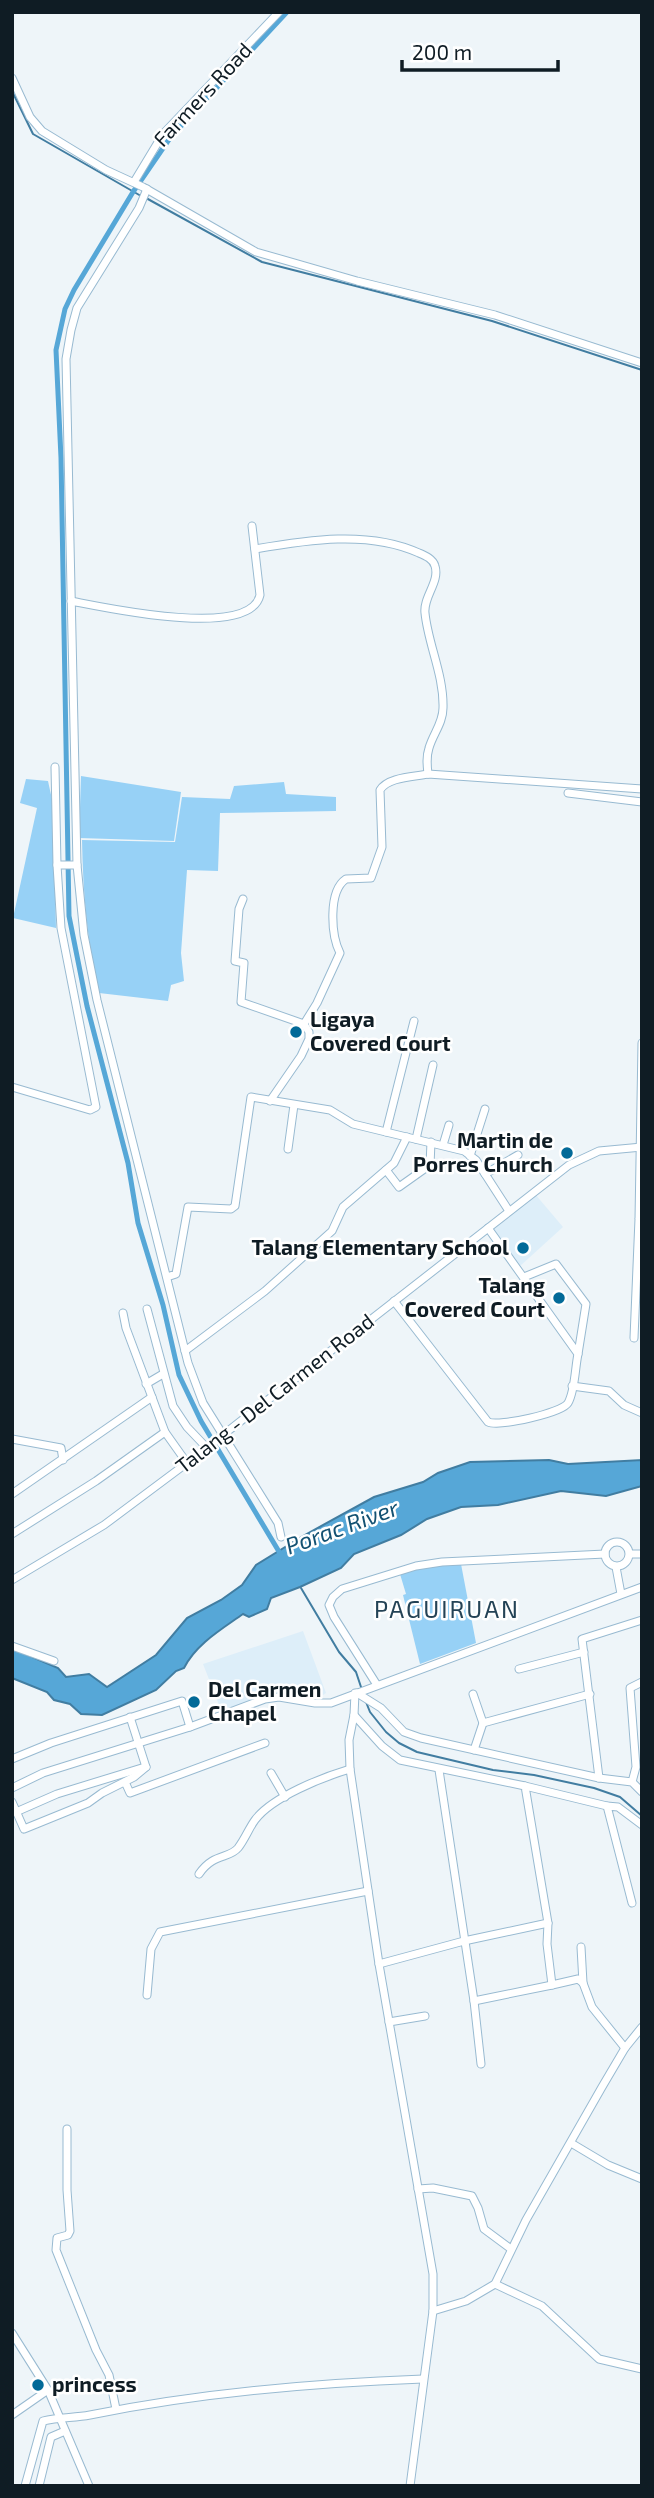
<svg xmlns="http://www.w3.org/2000/svg" width="654" height="2498" font-family="'Exo 2',sans-serif">
	<style>
		.built { fill: #ddeef9 }
		.green { fill: #97d1f6 }
		.water { fill: #56a7d7; stroke: #417da1; stroke-width: 2 }
		.lines { fill: none; stroke-linecap: round; stroke-linejoin: round }
		.stream { stroke: #417da1; stroke-width: 2 }
		.canal { stroke: #56a7d7; stroke-width: 5 }
		.minor-casing { stroke: #98bad1; stroke-width: 9 }
		.minor { stroke: #fff; stroke-width: 7 }
		.poi-dot { fill: #036a98; stroke: #fff; stroke-width: 2.5 }
		.labels { text-anchor: middle; stroke-width: 5; stroke-linejoin: round; paint-order: stroke }
		.street-label { font-size: 21px; fill: #0f1c24; stroke: #fff }
		.poi-label { font-size: 21px; font-weight: bold; fill: #0f1c24; stroke: #fff; text-anchor: start }
		.water-label { font-size: 23px; font-style: italic; fill: #135172; stroke: #fff }
		.quarter-label { font-size: 24px; letter-spacing: 2px; fill: #244356; stroke: #fff }
	</style>
	<rect width="100%" height="100%" fill="#eef5f9"/>
	<g class="built">
		<path d="M535 1194 563 1227 519 1267 491 1229Z"/>
		<path d="M303 1631 326 1693 320 1697 278 1693 221 1710 203 1664Z"/>
	</g>
	<g class="green">
		<path d="M81 776 181 792 174 841 79 838Z"/>
		<path d="M26 779 48 781 53 804 56 928 13 918 37 808 20 803Z"/>
		<path d="M284 782 286 794 336 797V811L220 813 218 871 187 870 181 953 184 981 171 985 168 1001 99 993C87 942 83 893 82 840L175 842 182 797 230 799 234 786Z"/>
		<path d="M461 1564 476 1643 420 1664 403 1595 406 1594 400 1574 417 1568Z"/>
	</g>
	<path class="water" d="M549 1460 568 1464 642 1460V1486L606 1496 561 1491 498 1505 461 1507 427 1519 401 1535 354 1554 341 1568 300 1587 271 1598 267 1609 249 1617 243 1614C222 1629 196 1644 184 1668L176 1671 156 1690 102 1715 81 1714 70 1704 54 1700 47 1692 12 1678V1649L16 1650 58 1668 66 1677 89 1674 107 1687 156 1655 187 1618 221 1600 242 1585 256 1565 303 1536 374 1497 423 1482 438 1473 470 1462Z"/>
	<g class="lines">
		<g class="stream">
			<path d="M12 91 33 134 141 196"/>
			<path d="M146 198 262 262 492 321 642 370"/>
			<path d="M301 1588 339 1652 356 1672 362 1690"/>
			<path d="M366 1702 370 1712 386 1732 399 1743 417 1752 493 1770 534 1775 594 1788 620 1797 642 1816"/>
		</g>
		<path class="canal" d="M281 1555 201 1421 179 1375 163 1305 138 1223 128 1163 87 1006 69 916 61 458 56 350 65 309 74 290 133 192 170 138 287 12"/>
		<g class="minor-casing">
			<g id="minor">
				<path d="M12 78 30 117 42 131 106 170 143 187 256 252 357 281 495 315 642 363"/>
				<path d="M134 182 163 134 279 12"/>
				<path d="M147 189 139 208 77 308 71 330 66 359 77 865 84 935 97 1000 188 1363 203 1403 278 1523 281 1537"/>
				<path d="M255 549C307 540 369 530 419 553 426 556 433 559 435 566 440 582 423 597 425 613 428 644 444 675 443 708 443 723 433 734 429 748 426 757 427 765 428 774"/>
				<path d="M71 601C103 607 250 640 260 595L252 526"/>
				<path d="M568 793 642 802"/>
				<path d="M57 865H77"/>
				<path d="M243 899 239 909 235 961 244 963 241 1002 304 1024 317 1003 340 953C331 935 328 891 346 879L371 878 382 847 380 790C388 777 413 777 428 774L642 789"/>
				<path d="M12 1087 90 1110 96 1107 61 928 57 865 55 767"/>
				<path d="M270 1101 301 1056 309 1039V1032L304 1024"/>
				<path d="M386 1132 414 1021"/>
				<path d="M416 1139 433 1065"/>
				<path d="M443 1145 449 1125"/>
				<path d="M288 1149 294 1105"/>
				<path d="M470 1156 485 1109"/>
				<path d="M386 1170 399 1187 430 1165 431 1142"/>
				<path d="M485 1174 518 1155"/>
				<path d="M167 1277 176 1274 188 1207 231 1209 235 1206 251 1097 330 1110 353 1124 464 1151 476 1160 509 1211"/>
				<path d="M524 1277 556 1264 586 1304 578 1354"/>
				<path d="M394 1301 488 1422C499 1427 562 1413 568 1403 575 1391 575 1368 578 1354L488 1228"/>
				<path d="M147 1309 173 1406 187 1427 206 1447"/>
				<path d="M123 1313 126 1328 165 1432 187 1463"/>
				<path d="M634 1338 639 1219 642 1043"/>
				<path d="M185 1351 265 1291 332 1231 343 1207 394 1163 407 1137"/>
				<path d="M146 1384 163 1374"/>
				<path d="M572 1386 609 1391 624 1405 642 1413"/>
				<path d="M12 1439 61 1448 63 1460"/>
				<path d="M12 1494 152 1397"/>
				<path d="M12 1534 96 1481 165 1432"/>
				<circle cx="617" cy="1554" r="12"/>
				<path d="M630 1554H642"/>
				<path d="M616 1567 621 1594"/>
				<path d="M12 1580 104 1525 187 1463 569 1165 599 1151 642 1147"/>
				<path d="M12 1646 54 1661"/>
				<path d="M519 1669 584 1652"/>
				<path d="M377 1685 334 1617 329 1605 333 1597 342 1589 416 1566 442 1562 605 1554"/>
				<path d="M355 1693 354 1715 349 1740 350 1769 379 1964 433 2274V2311L410 2486"/>
				<path d="M357 1693 381 1708 404 1732 421 1738 599 1778 632 1782 642 1792"/>
				<path d="M473 1694 483 1723 590 1694"/>
				<path d="M354 1715 382 1746 400 1760 525 1786 548 1923 547 1944 552 1985 578 1979 583 1983 592 2007 625 2048"/>
				<path d="M130 1717 146 1767"/>
				<path d="M474 1750 483 1723"/>
				<path d="M12 1759 51 1743 182 1701 190 1727"/>
				<path d="M439 1770 474 2001 481 2064"/>
				<path d="M271 1773 285 1797"/>
				<path d="M599 1778 582 1639 642 1620"/>
				<path d="M125 1782 130 1793 265 1743"/>
				<path d="M632 1782 636 1767 630 1688 642 1682"/>
				<path d="M525 1786 607 1806"/>
				<path d="M12 1788 43 1773 190 1727 265 1699 279 1697 315 1703H331L642 1587"/>
				<path d="M12 1802 24 1829 88 1803 102 1793 134 1777 146 1767"/>
				<path d="M16 1812 57 1794 145 1767"/>
				<path d="M199 1874C213 1853 229 1859 238 1848 245 1839 249 1828 255 1820 272 1797 323 1777 350 1769"/>
				<path d="M632 1903 607 1806 618 1807 642 1825"/>
				<path d="M581 1947 583 1983"/>
				<path d="M379 1964 464 1941 548 1923"/>
				<path d="M147 1995 151 1949 160 1932 368 1891"/>
				<path d="M474 2001 552 1985"/>
				<path d="M389 2022 425 2016"/>
				<path d="M67 2129V2190L70 2231 68 2235 57 2238 56 2250 96 2350 109 2375 116 2409"/>
				<path d="M571 2143 608 2165 642 2179"/>
				<path d="M418 2189 433 2188 472 2196 478 2208 484 2229 511 2249"/>
				<path d="M495 2284 542 2306 599 2359 642 2369"/>
				<path d="M433 2311 466 2301 495 2284 526 2220 602 2087 625 2048 642 2027"/>
				<path d="M12 2333 48 2390 89 2486"/>
				<path d="M12 2415 48 2390"/>
				<path d="M25 2486 43 2421C59 2417 74 2418 90 2415 199 2393 312 2383 423 2379"/>
				<path d="M39 2486 51 2437 65 2431"/>
			</g>
		</g>
		<use href="#minor" class="minor"/>
	</g>
	<g class="poi-dot">
		<circle cx="296" cy="1032" r="7"/>
		<circle cx="567" cy="1153" r="7"/>
		<circle cx="523" cy="1248" r="7"/>
		<circle cx="559" cy="1298" r="7"/>
		<circle cx="194" cy="1702" r="7"/>
		<circle cx="38" cy="2385" r="7"/>
	</g>
	<g class="labels">
		<g class="street-label">
			<text transform="translate(203 95) rotate(-47)" y="7">Farmers Road</text>
			<text transform="translate(275 1394) rotate(-38)" y="7">Talang - Del Carmen Road</text>
		</g>
		<g class="poi-label">
			<text x="310" y="1027">Ligaya<tspan x="310" dy="24">Covered Court</tspan></text>
			<text x="553" y="1148" text-anchor="end">Martin de<tspan x="553" dy="24">Porres Church</tspan></text>
			<text x="509" y="1255" text-anchor="end">Talang Elementary School</text>
			<text x="545" y="1293" text-anchor="end">Talang<tspan x="545" dy="24">Covered Court</tspan></text>
			<text x="208" y="1697">Del Carmen<tspan x="208" dy="24">Chapel</tspan></text>
			<text x="52" y="2392">princess</text>
		</g>
		<g class="water-label">
			<text transform="translate(342 1527) rotate(-20)" y="8">Porac River</text>
		</g>
		<g class="quarter-label">
			<text x="447" y="1618">PAGUIRUAN</text>
		</g>
	</g>
	<rect width="654" height="2498" fill="none" stroke="#0f1c24" stroke-width="28"/>
	<path d="M402 60v10h156v-10" fill="none" stroke="#0f1c24" stroke-width="3.5"/>
	<text x="412" y="60" font-size="21" fill="#0f1c24" stroke="#ffffff" stroke-width="5" paint-order="stroke">200 m</text>
</svg>
